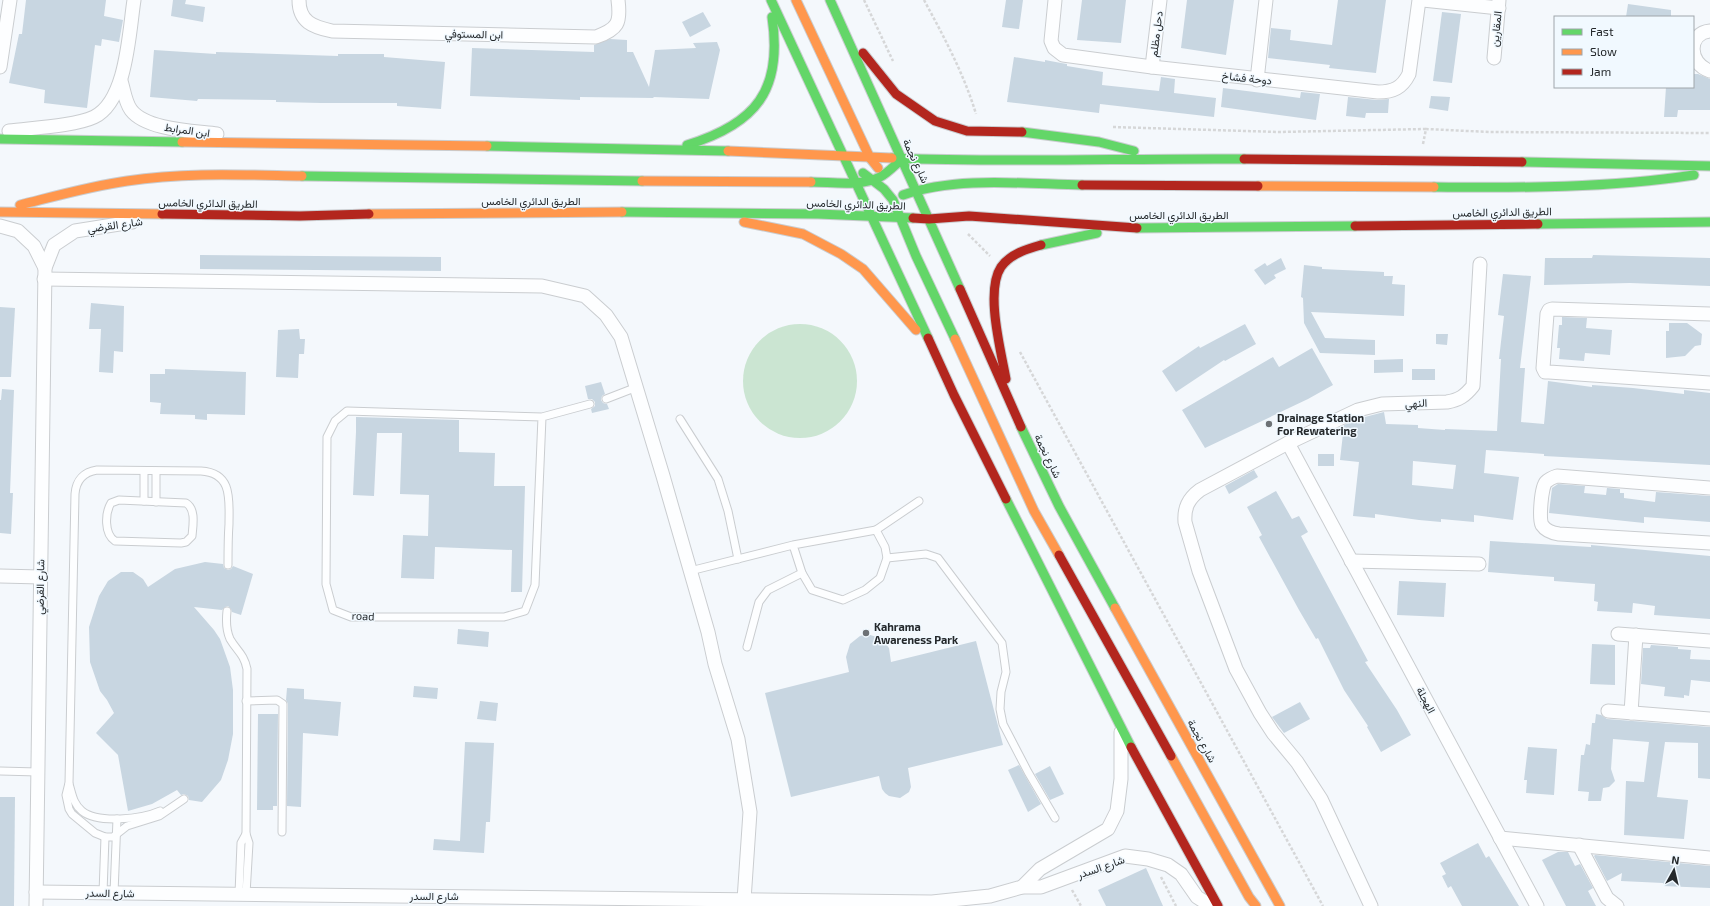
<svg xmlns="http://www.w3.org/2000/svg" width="1710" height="906" font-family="'Exo 2',Vazirmatn,sans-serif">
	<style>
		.green { fill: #cbe5d2 }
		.building { fill: #c8d6e1; fill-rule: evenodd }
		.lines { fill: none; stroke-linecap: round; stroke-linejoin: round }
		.lane-casing { stroke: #cacdd0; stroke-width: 9 }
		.street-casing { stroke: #cacdd0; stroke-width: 15 }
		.fast-casing { stroke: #cacdd0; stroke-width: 11 }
		.slow-casing { stroke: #cacdd0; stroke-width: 11 }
		.jam-casing { stroke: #cacdd0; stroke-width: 11 }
		.path { stroke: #d6d7d8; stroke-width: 2.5; stroke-dasharray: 3 2; stroke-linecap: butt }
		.lane { stroke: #fdfeff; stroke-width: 7 }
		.street { stroke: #fdfeff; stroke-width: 13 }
		.fast { stroke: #63d668; stroke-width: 9 }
		.slow { stroke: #ff974d; stroke-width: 9 }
		.jam { stroke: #b3261e; stroke-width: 9 }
		.poi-dot { fill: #6d7175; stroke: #f1f9ff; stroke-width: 1.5 }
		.labels { text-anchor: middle; stroke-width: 3; stroke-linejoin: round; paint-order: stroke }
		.street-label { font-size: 11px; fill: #25292c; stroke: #f1f9ff }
		.poi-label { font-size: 11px; font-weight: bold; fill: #25292c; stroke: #f1f9ff; text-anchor: start }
	</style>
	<rect width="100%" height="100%" fill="#f4f8fc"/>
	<circle class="green" cx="800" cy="381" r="57"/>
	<g class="building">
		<path d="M26 0H106L104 16 123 20 119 42 102 39 101 46 95 45 87 108 44 103 45 90 9 83 19 34H22Z"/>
		<path d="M173 0H186L185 4 205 7 203 22 171 16Z"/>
		<path d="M1006 0H1023L1019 29 1002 27Z"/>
		<path d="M1082 0H1126L1121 43 1077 40Z"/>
		<path d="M1187 0H1234L1226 55 1181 48Z"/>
		<path d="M1338 0H1386L1376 73 1329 68 1330 65 1268 58 1271 28 1291 30 1290 40 1332 45Z"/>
		<path d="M1628 4 1671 10V17H1626Z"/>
		<path d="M703 12 711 26 690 37 682 22Z"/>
		<path d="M1442 12 1461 14 1452 83 1433 81Z"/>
		<path d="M610 39 627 40V52H633L649 87 655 50 696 48 693 43 717 42 720 50 709 99 653 97 654 98 580 97V100L470 96 472 48 594 52V45Z"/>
		<path d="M154 50 216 54V52L338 56V54H384V57L445 62 441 109 397 106V103H321L276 102V100L198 99 197 101 150 97Z"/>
		<path d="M1014 57 1045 62V60L1061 63 1067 64V66L1103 72 1102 85 1159 91 1161 77 1175 79 1174 93 1216 98 1214 117 1100 104 1099 113 1007 102Z"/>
		<path d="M1693 74H1698L1710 79V110H1678L1677 117H1664L1666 87H1693Z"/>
		<path d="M1223 88 1300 98 1301 92 1320 94 1316 120 1221 107Z"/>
		<path d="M1431 96 1450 97 1448 111 1429 108Z"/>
		<path d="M1348 97 1377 100 1389 99 1388 113H1366L1365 118 1346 116Z"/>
		<path d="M200 255 441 257V271L200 269Z"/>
		<path d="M1593 255 1710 258V286L1630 283 1544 285 1545 258H1592Z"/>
		<path d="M1281 258 1286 269 1274 275 1276 278 1265 285 1254 270 1265 263 1267 266Z"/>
		<path d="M1304 265 1322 267V269L1384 272V276H1393L1392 284 1405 285 1404 316 1311 312 1325 338 1375 340V355L1320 353 1304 323 1303 298 1301 297Z"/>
		<path d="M1503 274 1531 276 1520 368H1525L1521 422 1544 424 1548 381 1592 387V385L1633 388 1684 394V390L1710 393V465L1544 456V454L1486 450 1484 473 1519 477 1513 520 1474 515V522L1441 519V522L1419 520 1375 514V518L1353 516 1359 462 1340 460 1344 425 1361 418 1384 412 1386 424 1418 425V428L1445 430V429L1497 431 1501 359H1499L1504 316 1498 315ZM1413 461 1456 465 1453 489 1412 485Z"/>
		<path d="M91 303 124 306 123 352 114 351 113 373 99 372 101 329H89Z"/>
		<path d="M0 307 15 308 11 377H0Z"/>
		<path d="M1562 317 1587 318 1586 328 1612 330 1610 355 1585 353 1584 361 1559 359 1560 348H1557L1559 325H1562Z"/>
		<path d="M1669 323H1687L1702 334 1701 345 1695 346 1685 356 1666 358V331H1669Z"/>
		<path d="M1245 324 1256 344 1225 361 1224 360 1176 392 1162 371 1199 346 1200 348Z"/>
		<path d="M299 329 300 339H305L304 354H299L298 378 276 377 278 330Z"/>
		<path d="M1436 334H1448L1447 345 1436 344Z"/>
		<path d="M1312 348 1333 385 1308 399 1205 448 1182 410 1273 357 1279 367Z"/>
		<path d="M1403 359V372L1374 373V360Z"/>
		<path d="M165 369 246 372 245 415 207 414V420L195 419V415L160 414 161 403 150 402V374H165Z"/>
		<rect x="1412" y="369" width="23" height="11"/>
		<path d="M601 382 605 394 602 396 601 400 603 403 607 404 609 409 592 413 591 409 595 406V402L592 399H588L585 386Z"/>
		<path d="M2 389 14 390 10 493H13L11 534 0 533V400H1Z"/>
		<path d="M356 417 459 420V452L495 453 494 486H525L522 592H511L512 550 435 547 434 579 401 578 403 535 428 536 429 495 400 494 402 433H377L374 496 353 495 356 432Z"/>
		<rect x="1318" y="454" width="16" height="12"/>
		<path d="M1254 470 1258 477 1229 494 1225 486Z"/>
		<path d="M1558 484 1585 486 1584 493 1606 495 1607 488 1620 489V493H1624V498L1655 502 1656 492 1710 496V522L1644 517V523L1549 513 1552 488Z"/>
		<path d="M1276 491 1292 519 1299 516 1308 532 1301 536 1368 661 1365 662 1397 710 1411 735 1381 752 1367 727 1368 726 1344 690 1318 638 1316 639 1299 610 1259 537 1262 535 1247 507Z"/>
		<path d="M1490 541 1591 547V545L1710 556V619L1654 615 1655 606 1633 603 1632 613 1597 611 1598 602 1594 601 1595 584 1554 581V577L1488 572Z"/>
		<path d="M205 562 223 564 224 568 228 570 231 569 233 566 253 574 241 615 232 612 231 609 228 606 225 607 222 610 194 607 214 630 220 639 230 667 233 690V734L228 760 221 780 202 802 189 800 188 796 184 794 181 795 177 790 152 804 128 811 118 755 96 733 114 713 107 700 100 691 90 662 89 627 99 596 108 581 121 572H133L143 579 148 587 175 569Z"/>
		<path d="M1399 581 1446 583 1444 617 1397 615Z"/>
		<path d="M458 629 489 632 488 647 457 644Z"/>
		<path d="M867 634 880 638 885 643 889 648 891 662 976 641 1003 745 908 768 911 787 909 792 900 798 889 796 885 793 882 789 879 776 791 797 765 693 849 672 846 657 850 644 860 636Z"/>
		<path d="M1592 644 1615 645V685L1590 684Z"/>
		<path d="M1651 645 1678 647V649L1691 650 1690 659 1710 660V682L1691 680 1689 696 1684 695V698L1664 696 1665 687 1641 684 1643 648H1650Z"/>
		<path d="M414 686 438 688 437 699 413 697Z"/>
		<path d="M287 688 304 689V699L341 702 338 736 303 733 301 807 287 806 288 704 286 700Z"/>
		<path d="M480 701 498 703 496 721 477 719Z"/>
		<path d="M1300 702 1310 719 1284 733 1272 717Z"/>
		<path d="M258 714H278L277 806H273V810H257Z"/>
		<path d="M1596 714 1601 715 1607 719 1710 727V779L1698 778V743L1665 742 1657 797 1688 800 1684 839 1624 835 1626 781 1644 782 1649 742 1613 739 1611 769 1615 781 1609 787 1603 788 1601 801H1588L1589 792 1578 791 1581 755H1584L1586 744 1590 745 1592 723H1595Z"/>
		<path d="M465 742 494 743 490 822H486L484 853 433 850 434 839 460 841Z"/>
		<path d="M1528 747 1557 749 1554 795 1526 793 1527 780H1524Z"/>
		<path d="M1019 765 1041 804 1028 812 1008 770Z"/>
		<path d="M1050 766 1064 794 1050 800 1035 774Z"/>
		<path d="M0 797H15L14 906H0Z"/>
		<path d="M1478 843 1486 858 1489 856 1519 906H1462L1451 886 1448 888 1442 876 1446 874 1440 863Z"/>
		<path d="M1558 852H1568L1575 866 1580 864 1593 888 1588 891 1596 906H1566L1542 860Z"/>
		<path d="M1595 855 1710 866V888L1663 886V883L1621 881 1622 873 1607 881 1594 856Z"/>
		<path d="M1146 868 1163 906H1106L1098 890Z"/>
	</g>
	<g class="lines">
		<g class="lane-casing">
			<g id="lane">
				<path d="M606 399 637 387"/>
				<path d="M542 417 535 585 525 611 504 617H351L333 610 326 584 327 437 335 421 347 411 542 417 590 404"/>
				<path d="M680 419 718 479 728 511 738 559"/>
				<path d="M119 500 186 503C196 509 193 525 192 536L186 542 181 543 115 541C104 534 105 513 111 503Z"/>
				<path d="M144 501V471"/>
				<path d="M156 502V471"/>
				<path d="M876 530 919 501"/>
				<path d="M887 558 926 554 938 558 1002 643 1006 672 1001 692 1000 709 1003 724 1028 772 1055 818"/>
				<path d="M690 571 793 545 876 530 885 547 887 558 880 578 865 590 843 600 812 590 802 573 793 545"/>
				<path d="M227 611C226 620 226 630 230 639 237 651 244 654 247 669L246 834 249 843 246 894"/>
				<path d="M747 647 759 602 768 590 802 573"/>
				<path d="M246 701 277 700 283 704 282 832"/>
				<path d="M0 771 38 772"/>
				<path d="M69 784C72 793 73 804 82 811 98 824 142 819 160 811"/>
				<path d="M184 799 159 816 127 826 113 837H105L95 833 72 814 69 809 66 795 69 783 75 494C76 480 84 472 97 470L201 471C233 473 229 500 229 524 228 538 228 551 228 565"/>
				<path d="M103 893 105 837"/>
				<path d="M114 893 117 819"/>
				<path d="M239 894 241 843 246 834"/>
			</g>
		</g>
		<g class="street-casing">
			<g id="street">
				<path d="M299 0C299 22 313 27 332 31L596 37C618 29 621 23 618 0"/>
				<path d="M1055 0 1051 41 1054 48 1063 55 1152 67 1378 92C1393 92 1402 88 1409 74L1419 0"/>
				<path d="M1423 0 1499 8"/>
				<path d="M1710 31C1688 33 1687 63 1710 71"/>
				<path d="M1494 58 1499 0"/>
				<path d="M0 67 10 0"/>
				<path d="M1152 67 1160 0"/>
				<path d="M1257 80 1266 0"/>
				<path d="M121 81C124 90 125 102 131 110 146 130 194 131 217 134"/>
				<path d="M9 131C32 128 75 126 94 117 127 101 129 32 134 0"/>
				<path d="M0 226 18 231 34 246 45 268"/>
				<path d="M44 279 542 286 585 296 606 315 621 337 663 476 708 632 715 664 738 739 750 812 744 900"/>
				<path d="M1710 314 1552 309 1549 310 1547 314 1543 368 1545 372H1549L1710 383"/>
				<path d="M1288 443 1537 906"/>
				<path d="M1710 488 1557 476C1554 477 1549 479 1546 482 1541 487 1539 519 1542 525 1546 531 1552 533 1559 534L1710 543"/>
				<path d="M1351 561 1479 564"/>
				<path d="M0 576 41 577"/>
				<path d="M1618 634 1710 641"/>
				<path d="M1608 711 1710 719"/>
				<path d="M1631 713 1636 635"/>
				<path d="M1500 838 1710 858"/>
				<path d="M1579 845 1607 898 1617 906"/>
				<path d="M1022 887 1040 869 1108 829 1117 811 1121 779V732"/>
				<path d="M36 892 932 902 990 896 1022 887H1041L1125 856 1148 859 1168 865 1181 874 1197 897 1211 906"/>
				<path d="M36 906 45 268 54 245 75 231 132 222"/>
				<path d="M1371 906 1321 799 1297 762 1273 733 1260 713 1236 669 1199 571 1185 522C1184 508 1188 499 1200 490L1288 443 1358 410 1382 404 1447 402C1459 400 1465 396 1473 386L1480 264"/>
			</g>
		</g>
		<g class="fast-casing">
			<g id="fast">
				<path d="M771 0 928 338"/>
				<path d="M830 0 960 289"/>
				<path d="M1022 132 1099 142 1134 151"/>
				<path d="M0 139 182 142"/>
				<path d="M687 145C756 124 783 90 772 17"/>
				<path d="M487 146 728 151"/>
				<path d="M892 158C1009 163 1126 158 1244 159"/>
				<path d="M1522 162 1710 166"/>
				<path d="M863 173 884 189 893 200 916 256 955 339"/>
				<path d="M302 176 642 181"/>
				<path d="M811 182C832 182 860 187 880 177 888 173 895 165 902 159"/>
				<path d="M1434 187C1522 188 1608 188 1694 175"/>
				<path d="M903 195C956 176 1026 184 1082 185"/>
				<path d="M622 212 818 214 913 218"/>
				<path d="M1538 224 1710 222"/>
				<path d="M1137 228 1355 226"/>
				<path d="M1041 245 1097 233"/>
				<path d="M1021 427 1059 506 1115 608"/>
				<path d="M1006 499 1131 747"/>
			</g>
		</g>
		<g class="slow-casing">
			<g id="slow">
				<path d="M796 0 870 158 878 168"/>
				<path d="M182 142 487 146"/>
				<path d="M728 151 892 158"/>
				<path d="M642 181 811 182"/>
				<path d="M1258 186 1434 187"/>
				<path d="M20 205C56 196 91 186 127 181 185 172 244 175 302 176"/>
				<path d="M0 212 162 214"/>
				<path d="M369 214 622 212"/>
				<path d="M744 222 803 234 841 254 863 269 916 330"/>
				<path d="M955 339 1034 511 1059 555"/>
				<path d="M1115 608 1280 906"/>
				<path d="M1171 756 1249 897 1256 906"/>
			</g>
		</g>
		<g class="jam-casing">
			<g id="jam">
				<path d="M863 53 896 94 935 121 967 131 1022 132"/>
				<path d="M1244 159 1522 162"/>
				<path d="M1082 185 1258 186"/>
				<path d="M162 214 300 216 369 214"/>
				<path d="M913 218 929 219 969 216 1137 228"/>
				<path d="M1355 226 1538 224"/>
				<path d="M960 289 1021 427"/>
				<path d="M928 338 954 395 1006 499"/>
				<path d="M1006 379C1001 351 985 291 1001 267 1010 254 1027 249 1041 245"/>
				<path d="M1059 555 1171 756"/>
				<path d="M1131 747 1218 906"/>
			</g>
		</g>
		<g class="path">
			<path d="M864 0 893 61"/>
			<path d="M924 0C944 37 964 74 976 114"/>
			<path d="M1113 127 1279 132 1426 129"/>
			<path d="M1423 144 1426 129 1489 132 1710 133"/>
			<path d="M968 234 990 256"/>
			<path d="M1020 352 1323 906"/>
			<path d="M1161 877 1176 906"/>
			<path d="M1072 890 1081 906"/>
		</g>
		<use href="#lane" class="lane"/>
		<use href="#street" class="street"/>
		<use href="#fast" class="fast"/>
		<use href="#slow" class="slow"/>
		<use href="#jam" class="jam"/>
	</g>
	<g class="poi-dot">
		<circle cx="1269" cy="424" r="4"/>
		<circle cx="866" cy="633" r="4"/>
	</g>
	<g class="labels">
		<g class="street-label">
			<text transform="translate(1496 29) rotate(-84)" y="4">المقارين</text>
			<text transform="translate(474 34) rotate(1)" y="4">ابن المستوفي</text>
			<text transform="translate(1156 34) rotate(-83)" y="4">دحل مظلم</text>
			<text transform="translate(1247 78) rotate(6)" y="4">دوحة فشاخ</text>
			<text transform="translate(187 130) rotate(8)" y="4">ابن المرابط</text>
			<text transform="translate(916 161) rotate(65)" y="4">شارع نجمة</text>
			<text x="531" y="205">الطريق الدائري الخامس</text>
			<text transform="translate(208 203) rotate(1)" y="4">الطريق الدائري الخامس</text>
			<text transform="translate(856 204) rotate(2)" y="4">الطريق الدائري الخامس</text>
			<text transform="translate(1502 212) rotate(-1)" y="4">الطريق الدائري الخامس</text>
			<text x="1179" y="219">الطريق الدائري الخامس</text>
			<text transform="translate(115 225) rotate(-8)" y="4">شارع القرضي</text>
			<text transform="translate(1416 403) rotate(-2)" y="4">النهي</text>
			<text transform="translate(1048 456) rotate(64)" y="4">شارع نجمة</text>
			<text transform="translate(40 587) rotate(-89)" y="4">شارع القرضي</text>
			<text transform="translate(363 616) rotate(3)" y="4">road</text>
			<text transform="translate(1426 700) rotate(62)" y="4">الهجلة</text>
			<text transform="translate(1202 741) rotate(61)" y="4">شارع نجمة</text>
			<text transform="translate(1101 867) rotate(-19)" y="4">شارع السدر</text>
			<text transform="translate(110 893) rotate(1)" y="4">شارع السدر</text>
			<text x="434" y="900">شارع السدر</text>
		</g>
		<g class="poi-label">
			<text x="1277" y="422">Drainage Station<tspan x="1277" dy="13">For Rewatering</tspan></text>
			<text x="874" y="631">Kahrama<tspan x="874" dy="13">Awareness Park</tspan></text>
		</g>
	</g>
	<rect x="1554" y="16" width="140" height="72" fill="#f1f9ff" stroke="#9fa6ab"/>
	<rect x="1562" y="29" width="20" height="6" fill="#63d668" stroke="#9fa6ab"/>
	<text x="1590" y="36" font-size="12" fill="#25292c">Fast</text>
	<rect x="1562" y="49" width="20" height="6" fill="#ff974d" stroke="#9fa6ab"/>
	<text x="1590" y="56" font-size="12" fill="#25292c">Slow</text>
	<rect x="1562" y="69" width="20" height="6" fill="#b3261e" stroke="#9fa6ab"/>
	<text x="1590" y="76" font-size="12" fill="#25292c">Jam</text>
	<g transform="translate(1674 870) rotate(8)" stroke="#f1f9ff" stroke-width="3" paint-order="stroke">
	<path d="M0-3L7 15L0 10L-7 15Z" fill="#25292c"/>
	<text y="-6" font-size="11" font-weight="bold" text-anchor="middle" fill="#25292c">N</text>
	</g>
</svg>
